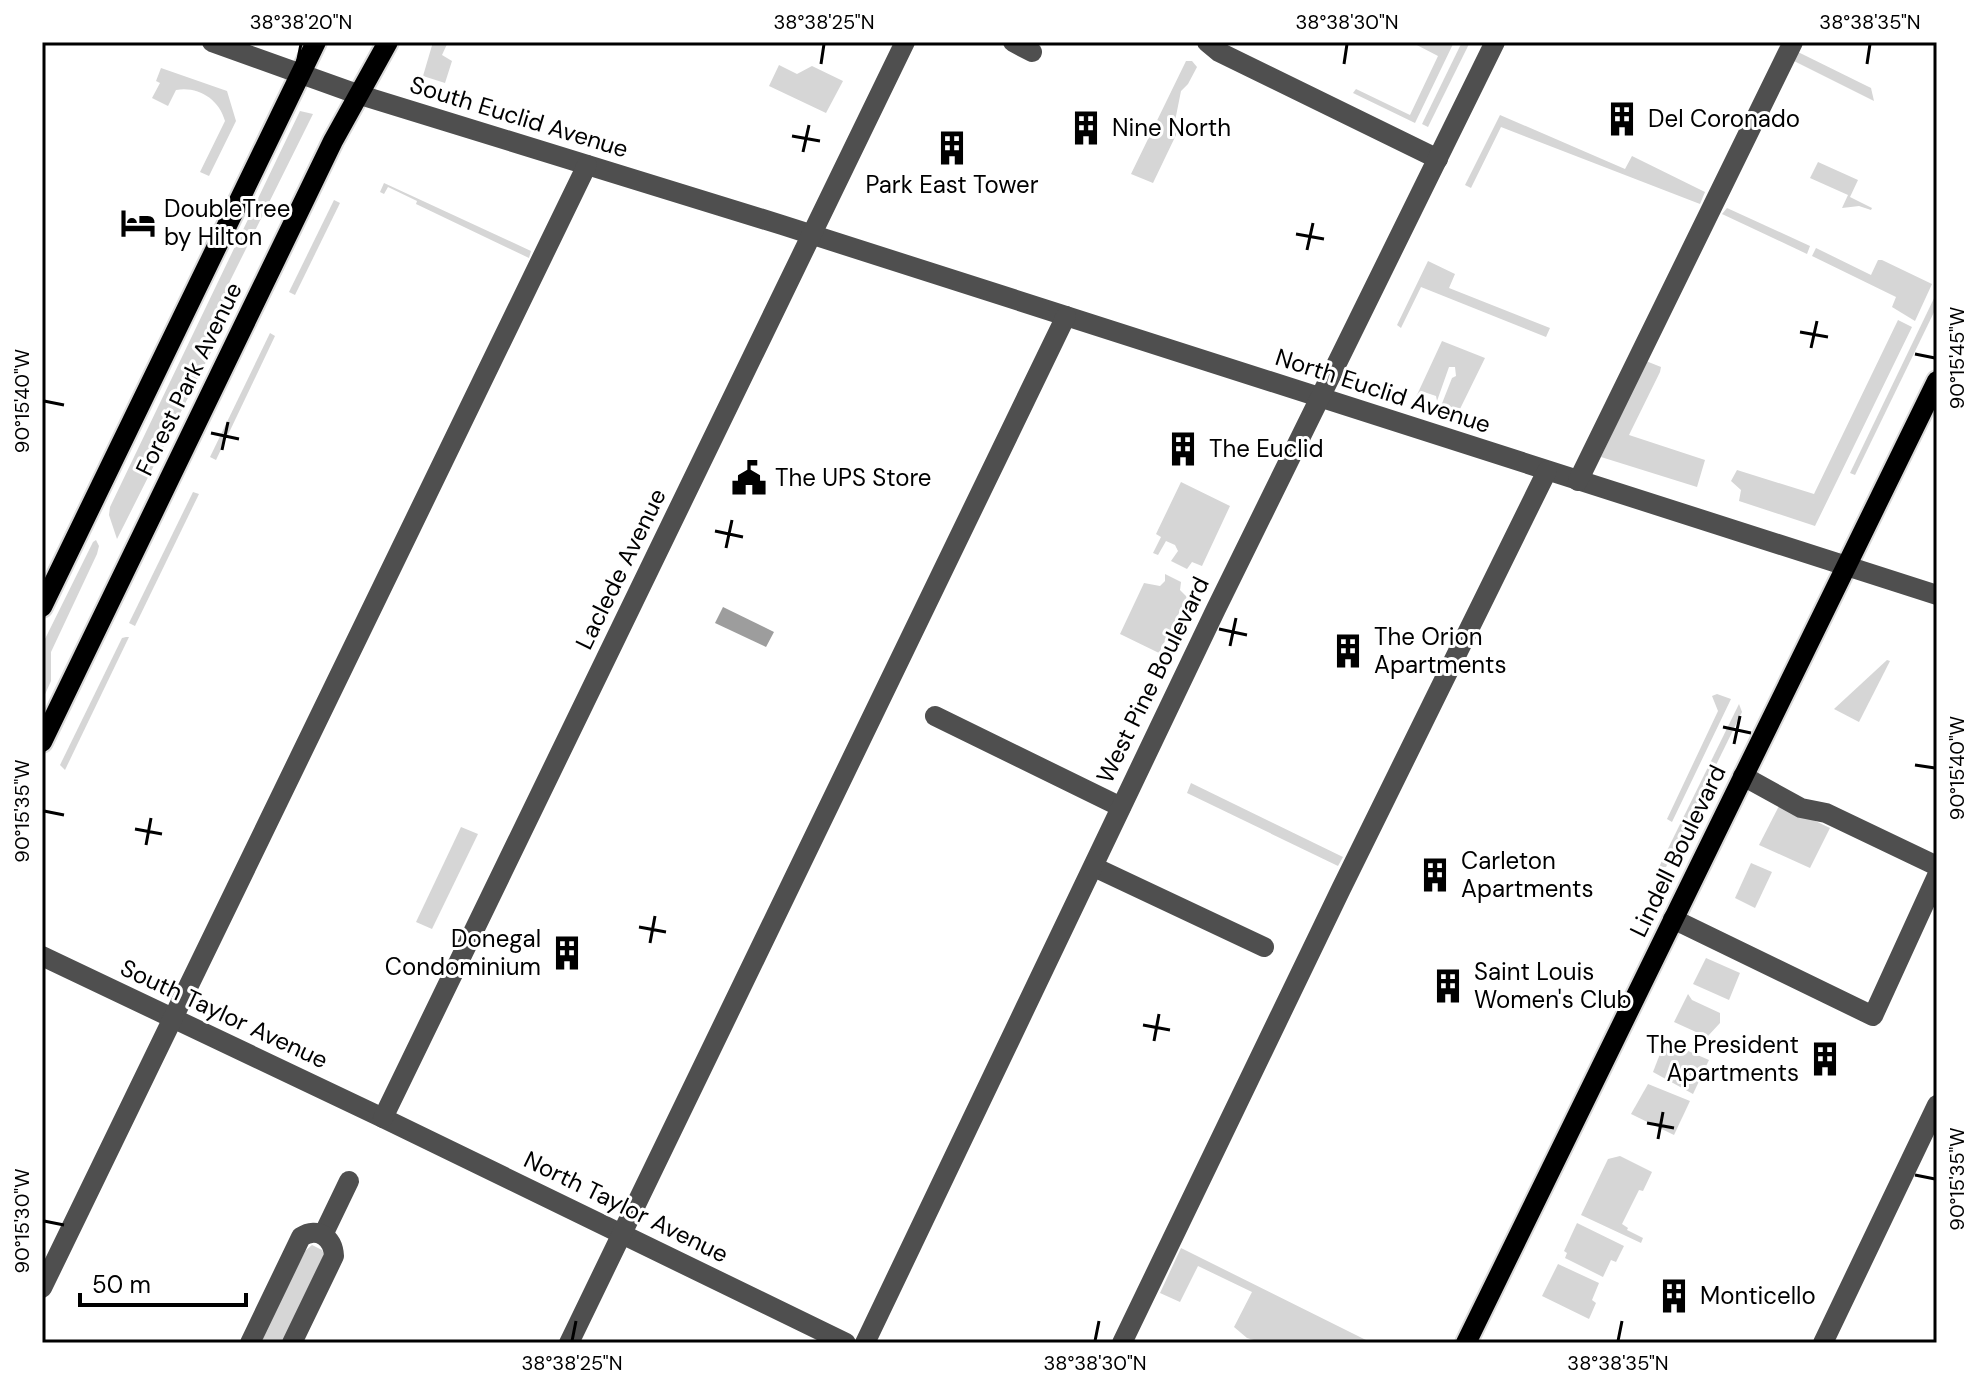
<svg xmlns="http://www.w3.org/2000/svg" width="1979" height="1385" font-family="'DM Sans',sans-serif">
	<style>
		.green { fill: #d6d6d6 }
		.water { fill: #9d9d9d }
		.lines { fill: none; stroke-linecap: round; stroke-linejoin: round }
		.major-casing { stroke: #dbdbdb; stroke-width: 24 }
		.minor { stroke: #4f4f4f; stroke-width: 20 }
		.major { stroke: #000; stroke-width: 20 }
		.ticks { fill: none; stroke: #000; stroke-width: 3 }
		.labels { text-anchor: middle; stroke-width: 6; stroke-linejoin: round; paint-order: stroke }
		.street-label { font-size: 24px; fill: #000; stroke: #fff }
		.poi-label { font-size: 24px; fill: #000; stroke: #fff; text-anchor: start }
		.neatline { fill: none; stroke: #000; stroke-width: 3 }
		.ticks-label { font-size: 20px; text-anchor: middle; fill: #000 }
	</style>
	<rect width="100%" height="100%" fill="#fff"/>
	<g class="green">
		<path d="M433 42H448L442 55 452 61 445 83 423 76Z"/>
		<path d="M1411 42 1426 45 1427 42H1454L1415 123 1353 93 1356 89 1410 115 1438 56Z"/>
		<path d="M1462 42H1470L1428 127 1422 124Z"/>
		<path d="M1798 52 1871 88 1874 101 1794 61Z"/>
		<path d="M1186 61H1192L1197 67 1188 84 1181 91 1175 121 1176 135 1153 183 1131 174Z"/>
		<path d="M779 65 797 74 812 66 843 81 826 113 769 86Z"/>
		<path d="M161 68 227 91 236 121 209 176 200 172 225 121C219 99 198 86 176 90L168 106 152 98 160 83 156 81Z"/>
		<path d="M300 111 313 114 230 281 223 303 216 342 117 539 109 515 110 507Z"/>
		<path d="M1500 115 1625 169 1632 156 1705 192 1700 204 1501 127 1471 188 1465 185Z"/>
		<path d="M1818 162 1858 180 1850 197 1872 208 1871 210 1859 206 1842 208 1848 195 1810 178Z"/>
		<path d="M384 183 531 251 529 258 416 204 417 201 388 187 384 194 380 192Z"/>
		<path d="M334 200 340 203 295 295 289 292Z"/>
		<path d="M1727 208 1810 246 1807 254 1722 214Z"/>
		<path d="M1816 248 1871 275 1878 260H1882L1932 284 1915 321 1892 307 1896 297 1812 256Z"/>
		<path d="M1428 261 1455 274 1449 288 1550 328 1546 337 1421 287 1401 328 1397 325Z"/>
		<path d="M1937 292V306L1855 475 1850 473Z"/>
		<path d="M1898 320 1912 327 1815 526 1739 501 1741 490 1731 481 1737 470 1814 494Z"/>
		<path d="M270 333 275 336 216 460 210 457Z"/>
		<path d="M1442 341 1485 358 1459 411 1441 406 1452 378 1456 376 1455 367H1449L1437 401 1436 396 1424 392 1419 398 1416 397Z"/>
		<path d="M1646 361 1661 367 1660 372 1629 435 1705 460 1697 487 1601 457Z"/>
		<path d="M1181 482 1230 506 1202 566 1192 562 1187 569 1171 561 1178 551 1175 545 1166 541 1158 555 1153 553 1161 537 1156 534Z"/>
		<path d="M193 492 199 494 135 626 129 623Z"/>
		<path d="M96 540 99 546 97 554 51 652V681L42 701V645L93 542Z"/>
		<path d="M1165 574 1181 582 1180 590 1187 597 1159 653 1120 634 1144 583 1160 586 1165 581Z"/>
		<path d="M126 637H129L65 770 60 765 122 638Z"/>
		<path d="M1887 660 1890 661 1859 722 1834 709Z"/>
		<path d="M1717 694 1731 699 1672 822 1667 819 1718 711 1712 696Z"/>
		<path d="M1739 704 1742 712 1666 867H1659Z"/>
		<path d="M1191 783 1343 857 1338 866 1187 793Z"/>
		<path d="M1780 804 1830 828 1810 868 1759 845Z"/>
		<path d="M461 827 478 834 432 929 416 922Z"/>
		<path d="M1751 863 1772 872 1755 908 1735 898Z"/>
		<path d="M1706 958 1740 973 1729 1000 1693 984Z"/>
		<path d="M1688 994 1692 1000 1720 1013V1023L1707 1037 1674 1022Z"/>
		<path d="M1665 1041 1709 1060 1693 1094 1653 1072Z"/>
		<path d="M1648 1084 1690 1101 1674 1135 1631 1114Z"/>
		<path d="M1620 1156 1652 1172 1643 1191 1639 1190 1622 1224 1628 1228 1627 1230 1643 1238 1641 1243 1581 1215 1608 1159Z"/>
		<path d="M1577 1223 1624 1246 1616 1262 1611 1260 1603 1277 1565 1258 1567 1253 1564 1251Z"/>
		<path d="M312 1245 322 1250 324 1255 282 1343H260L305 1251Z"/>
		<path d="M1181 1248 1372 1343H1264L1247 1338 1234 1327 1252 1292 1198 1266 1180 1302 1160 1293Z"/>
		<path d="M1558 1264 1599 1283 1592 1300 1596 1303 1589 1319 1542 1296Z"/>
	</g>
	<path class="water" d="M723 607 774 632 766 647 715 623Z"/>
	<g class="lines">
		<g class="major-casing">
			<g id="major">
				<path d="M42 607 316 42"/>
				<path d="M42 742 333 141 388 42"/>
				<path d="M1466 1343 1937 381"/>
			</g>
		</g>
		<g class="minor">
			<path d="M212 42 357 94 782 225 1937 595"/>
			<path d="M1013 42 1032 52"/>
			<path d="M1207 42 1219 52 1438 159"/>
			<path d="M1578 481 1793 42"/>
			<path d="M935 716 1121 807"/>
			<path d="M1743 776 1801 808 1826 813 1937 866"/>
			<path d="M1094 867 1264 947"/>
			<path d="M1673 919 1873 1016 1937 876"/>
			<path d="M42 956 383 1118 846 1343"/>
			<path d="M383 1118 905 42"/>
			<path d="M323 1235 349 1181"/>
			<path d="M42 1288 587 165"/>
			<path d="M250 1343 301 1237C318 1226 333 1238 334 1256L292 1343"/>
			<path d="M569 1343 1066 316"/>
			<path d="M865 1343 1216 609 1495 42"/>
			<path d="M1122 1343 1341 889 1547 471"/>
			<path d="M1823 1343 1937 1105"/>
		</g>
		<use href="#major" class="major"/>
	</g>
	<path class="ticks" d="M297 64 301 44M821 64 824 44M1344 64 1347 44M1867 64 1870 44M792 136 820 141M803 152 809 125M1296 234 1324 239M1307 250 1313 223M1800 332 1828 337M1811 348 1817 321M1915 354 1935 358M44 401 64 405M211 433 239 439M222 450 228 422M715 531 743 537M726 548 732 520M1219 629 1247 635M1230 646 1236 618M1723 727 1751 733M1734 744 1740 716M1915 765 1935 768M44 811 64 815M135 829 162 834M146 845 151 818M639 927 666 932M650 943 655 916M1143 1025 1170 1030M1154 1041 1159 1014M1647 1123 1674 1128M1658 1139 1663 1112M1915 1175 1935 1179M44 1221 64 1225M572 1341 576 1321M1095 1341 1099 1321M1618 1341 1622 1321"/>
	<defs>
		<g id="building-bare" transform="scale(2.76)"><path d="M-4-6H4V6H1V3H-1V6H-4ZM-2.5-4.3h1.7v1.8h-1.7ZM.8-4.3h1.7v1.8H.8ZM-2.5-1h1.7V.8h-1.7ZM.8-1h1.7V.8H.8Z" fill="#000" stroke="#fff" stroke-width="2.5" paint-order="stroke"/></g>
		<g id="hotel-bare" transform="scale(2.76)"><path d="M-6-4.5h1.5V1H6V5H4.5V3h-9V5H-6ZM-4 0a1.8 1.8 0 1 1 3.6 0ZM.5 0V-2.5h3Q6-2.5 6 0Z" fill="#000" stroke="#fff" stroke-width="2.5" paint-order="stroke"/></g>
		<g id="civic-bare" transform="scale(2.76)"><path d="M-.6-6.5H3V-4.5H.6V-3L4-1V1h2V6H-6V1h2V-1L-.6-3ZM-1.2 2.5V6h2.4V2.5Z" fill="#000" stroke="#fff" stroke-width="2.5" paint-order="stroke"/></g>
	</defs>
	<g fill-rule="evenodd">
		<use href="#building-bare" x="1622" y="119"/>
		<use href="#building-bare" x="1086" y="128"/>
		<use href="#building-bare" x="952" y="148"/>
		<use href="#hotel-bare" x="138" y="223"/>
		<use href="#building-bare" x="1183" y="449"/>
		<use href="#civic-bare" x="749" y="478"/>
		<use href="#building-bare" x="1348" y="651"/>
		<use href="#building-bare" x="1435" y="875"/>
		<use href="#building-bare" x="567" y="953"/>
		<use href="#building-bare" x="1448" y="986"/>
		<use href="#building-bare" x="1825" y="1059"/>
		<use href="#building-bare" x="1674" y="1296"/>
	</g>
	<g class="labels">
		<g class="street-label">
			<text transform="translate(519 117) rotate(17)" y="8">South Euclid Avenue</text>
			<text transform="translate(189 379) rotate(-64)" y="8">Forest Park Avenue</text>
			<text transform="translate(1383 391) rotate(18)" y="8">North Euclid Avenue</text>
			<text transform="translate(621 569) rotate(-64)" y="8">Laclede Avenue</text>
			<text transform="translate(1153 680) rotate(-64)" y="8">West Pine Boulevard</text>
			<text transform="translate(1678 851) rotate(-64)" y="8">Lindell Boulevard</text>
			<text transform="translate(224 1014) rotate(25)" y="8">South Taylor Avenue</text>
			<text transform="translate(626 1207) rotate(26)" y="8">North Taylor Avenue</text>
		</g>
		<g class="poi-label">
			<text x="1648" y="127">Del Coronado</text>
			<text x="1112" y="136">Nine North</text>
			<text x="952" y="193" text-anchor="middle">Park East Tower</text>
			<text x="164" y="217">DoubleTree<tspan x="164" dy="28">by Hilton</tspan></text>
			<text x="1209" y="457">The Euclid</text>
			<text x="775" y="486">The UPS Store</text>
			<text x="1374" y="645">The Orion<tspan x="1374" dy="28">Apartments</tspan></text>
			<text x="1461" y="869">Carleton<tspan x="1461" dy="28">Apartments</tspan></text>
			<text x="541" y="947" text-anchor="end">Donegal<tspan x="541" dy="28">Condominium</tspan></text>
			<text x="1474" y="980">Saint Louis<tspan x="1474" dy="28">Women's Club</tspan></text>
			<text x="1799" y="1053" text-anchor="end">The President<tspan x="1799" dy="28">Apartments</tspan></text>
			<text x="1700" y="1304">Monticello</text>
		</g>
	</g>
	<rect width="1979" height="1385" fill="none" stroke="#ffffff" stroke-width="88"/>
	<path d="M80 1293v12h166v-12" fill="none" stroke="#000000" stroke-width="4"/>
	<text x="92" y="1293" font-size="24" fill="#000000" stroke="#ffffff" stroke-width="6" paint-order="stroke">50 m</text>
	<rect x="44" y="44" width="1891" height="1297" class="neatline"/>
	<g class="ticks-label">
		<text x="301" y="29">38°38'20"N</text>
		<text x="824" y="29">38°38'25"N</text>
		<text x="1347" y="29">38°38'30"N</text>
		<text x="1870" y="29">38°38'35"N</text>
		<text transform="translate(1957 358) rotate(-90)" y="7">90°15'45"W</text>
		<text transform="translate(22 401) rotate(-90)" y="7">90°15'40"W</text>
		<text transform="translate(1957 768) rotate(-90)" y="7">90°15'40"W</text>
		<text transform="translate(22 811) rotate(-90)" y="7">90°15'35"W</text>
		<text transform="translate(1957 1179) rotate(-90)" y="7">90°15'35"W</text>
		<text transform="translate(22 1221) rotate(-90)" y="7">90°15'30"W</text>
		<text x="572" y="1370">38°38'25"N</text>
		<text x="1095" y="1370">38°38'30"N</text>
		<text x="1618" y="1370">38°38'35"N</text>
	</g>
</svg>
